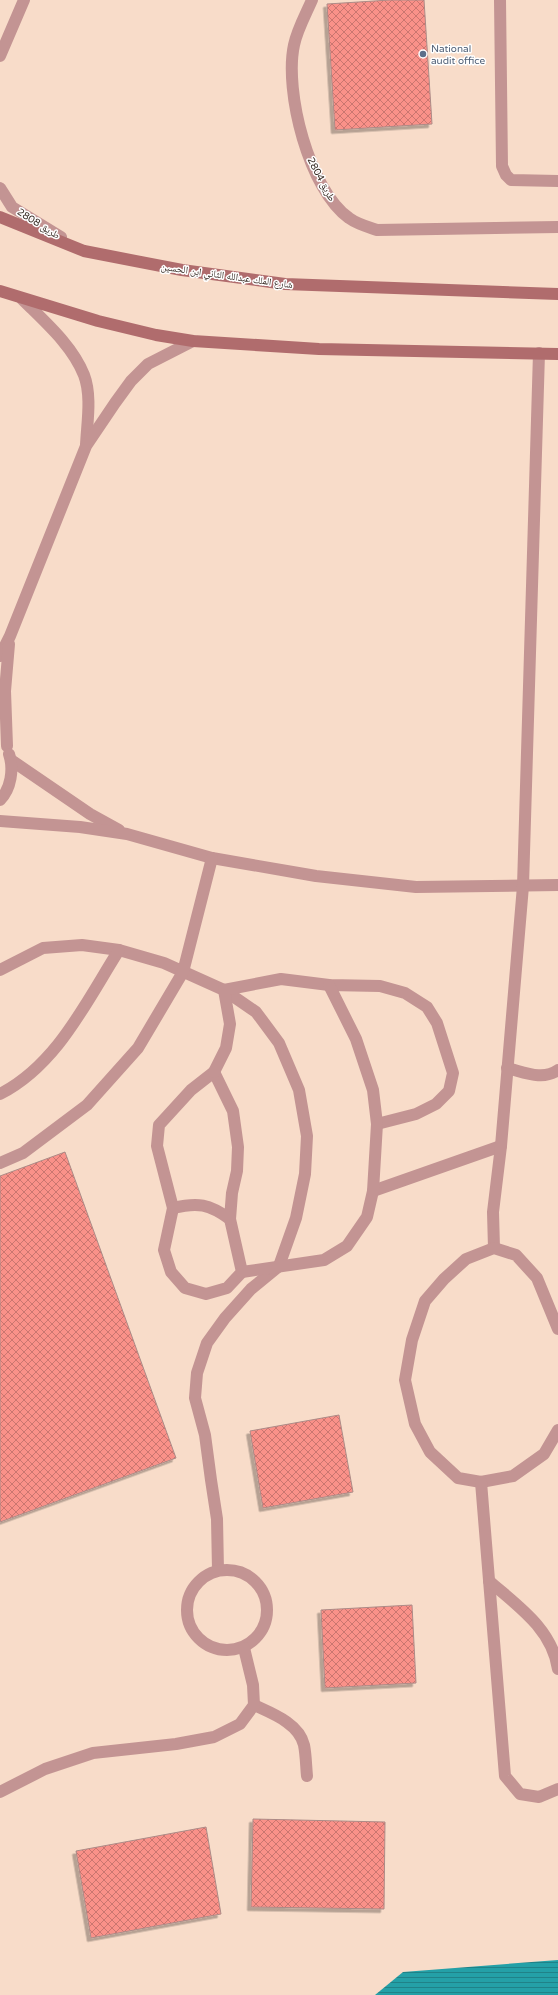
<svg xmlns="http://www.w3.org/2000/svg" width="558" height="1995" font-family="'Varela Round','Noto Naskh Arabic',sans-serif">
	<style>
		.water { fill: url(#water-rules) }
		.building { fill: url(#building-cross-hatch); stroke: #ac8b87; filter: url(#shadow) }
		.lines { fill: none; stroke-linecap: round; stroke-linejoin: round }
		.lane { stroke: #c39493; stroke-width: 12 }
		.street { stroke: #c39493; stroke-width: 12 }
		.secondary { stroke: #b06c6d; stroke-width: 12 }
		.service-dot { fill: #5c6f8a; stroke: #fff; stroke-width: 1.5 }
		.labels { text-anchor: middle; stroke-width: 3; stroke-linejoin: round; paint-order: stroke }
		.service-label { font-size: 10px; fill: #4e5e75; stroke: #fff; text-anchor: start }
		.street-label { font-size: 10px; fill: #342922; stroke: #fff }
	</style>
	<defs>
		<pattern id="water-rules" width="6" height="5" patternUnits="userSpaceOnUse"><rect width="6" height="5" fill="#24a0a7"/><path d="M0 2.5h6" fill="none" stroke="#208288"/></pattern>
		<pattern id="building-cross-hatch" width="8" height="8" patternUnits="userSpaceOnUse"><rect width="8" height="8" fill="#fa9189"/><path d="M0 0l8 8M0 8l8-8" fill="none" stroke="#cb7670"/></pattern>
		<filter id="shadow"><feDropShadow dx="-3.5" dy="3.5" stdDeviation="0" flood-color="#0004"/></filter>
	</defs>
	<rect width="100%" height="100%" fill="#f8dcc9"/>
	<path class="water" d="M558 1960V1995H375L403 1972Z"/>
	<g class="building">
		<path d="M390 0H424L432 124 335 130 327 4Z"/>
		<path d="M65 1152 176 1458 0 1522V1176Z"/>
		<path d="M339 1415 353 1492 263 1508 250 1431Z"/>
		<path d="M412 1605 416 1683 325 1688 321 1610Z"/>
		<path d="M253 1819 385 1822 384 1909 251 1907Z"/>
		<path d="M206 1827 221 1914 91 1938 76 1851Z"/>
	</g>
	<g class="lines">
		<g class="lane">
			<path d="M312 0C306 14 297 30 294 45 284 91 309 190 349 218 357 224 368 227 377 230L558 227"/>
			<path d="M500 0 502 166 506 175 511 180 558 181"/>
			<path d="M22 299C45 322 72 345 84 375 92 396 87 423 86 445"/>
			<path d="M0 656 10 636 86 446 115 403 131 381 148 364 193 341"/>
			<path d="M7 746 5 691 9 644"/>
			<path d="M11 760 90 814 119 830"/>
			<path d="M0 800C11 789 14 769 9 754"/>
			<path d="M0 821 80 827 127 834 212 858 316 876 416 887 558 885"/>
			<path d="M0 970 43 948 82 945 119 950 164 963 224 990 256 1012 279 1043 299 1090 307 1136 305 1174 296 1218 279 1266 251 1289 225 1318 207 1343 197 1373 195 1398 205 1435 211 1480 217 1519 218 1570"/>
			<path d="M507 1068C524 1072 543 1081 558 1070"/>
			<path d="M214 1072 233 1111 238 1147 237 1171 232 1193 230 1219 242 1272 227 1288 206 1294 185 1288 171 1272 164 1250 173 1208 157 1146 159 1125 191 1090Z"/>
			<path d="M214 1072 226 1048 230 1024 224 990 281 979 329 985 380 986 405 993 427 1007 437 1023 453 1073 449 1091 436 1104 416 1114 377 1124"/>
			<path d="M0 1094C57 1065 86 1002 119 950"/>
			<path d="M0 1163 23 1153 87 1105 138 1048 183 972 212 858"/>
			<path d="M373 1191 501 1146"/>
			<path d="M173 1208C198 1202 209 1204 230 1219"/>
			<path d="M494 1248 493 1212 501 1146 523 886 539 353"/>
			<path d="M242 1272 324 1260 347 1246 367 1217 373 1191 377 1124 373 1090 356 1039 329 985"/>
			<path d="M558 1329 537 1278 516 1255 494 1248 466 1259 444 1279 425 1301 412 1340 405 1380 415 1424 430 1452 458 1478 481 1482 513 1476 544 1454 558 1430"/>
			<path d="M481 1482 505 1776 520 1794 539 1797 558 1789"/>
			<circle cx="227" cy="1610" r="40"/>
			<path d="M489 1581C518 1606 552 1629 558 1669"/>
			<path d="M254 1705C271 1713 299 1723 304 1745 306 1755 306 1766 307 1776"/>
			<path d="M0 1792 45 1769 93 1753 176 1744 214 1737 240 1724 254 1705 253 1685 244 1648"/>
		</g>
		<g class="street">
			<path d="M0 56 24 0"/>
			<path d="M0 188 12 207 61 237"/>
		</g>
		<g class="secondary">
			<path d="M0 217 84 251 182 270 285 284 558 294"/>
			<path d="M0 291 98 321 156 335 193 341 319 349 558 354"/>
		</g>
	</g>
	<circle class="service-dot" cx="423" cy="54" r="4"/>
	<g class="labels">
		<g class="service-label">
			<text x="431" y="52">National<tspan x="431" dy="12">audit office</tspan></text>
		</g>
		<g class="street-label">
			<text transform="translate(322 179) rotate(62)" y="4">طريق 2804</text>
			<text transform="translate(39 223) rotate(32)" y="4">طريق 2808</text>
			<text transform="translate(227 275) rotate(8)" y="4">شارع الملك عبدالله الثاني ابن الحسين</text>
		</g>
	</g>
</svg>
